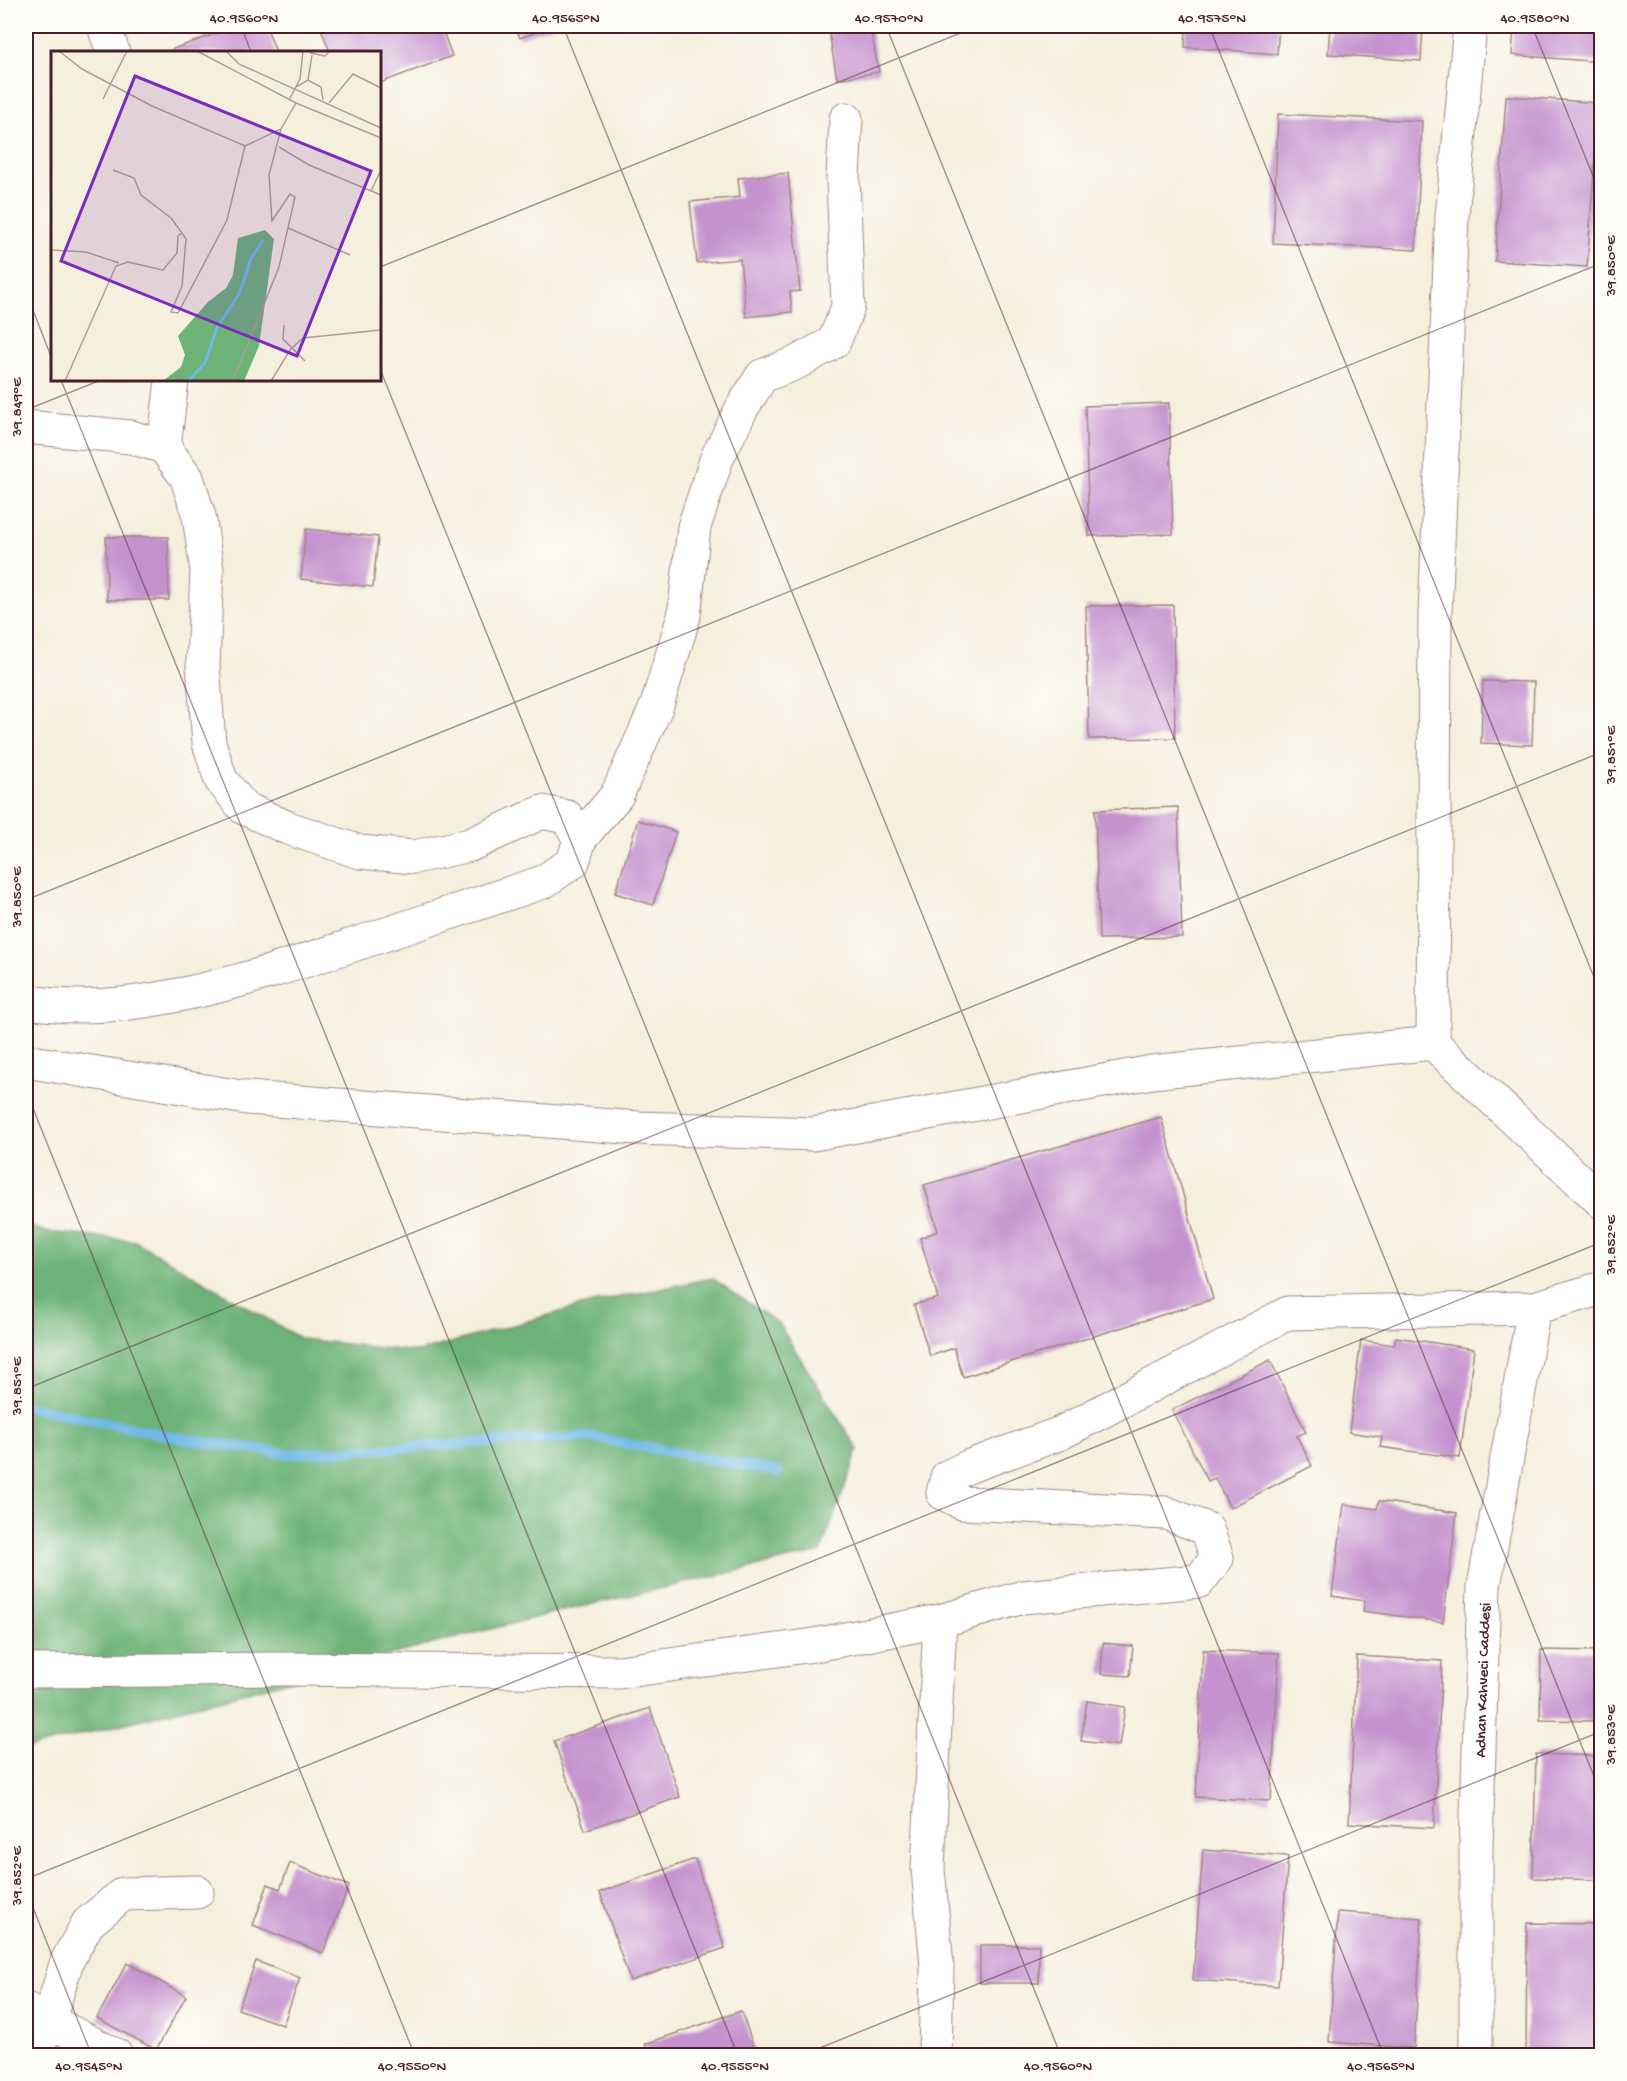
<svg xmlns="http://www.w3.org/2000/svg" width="1627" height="2081" font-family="'Gochi Hand',sans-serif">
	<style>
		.forest { fill: #6db277; stroke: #5c6851; stroke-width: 1.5 }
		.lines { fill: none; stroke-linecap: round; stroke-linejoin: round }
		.stream { stroke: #6fbae8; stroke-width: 10 }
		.building { fill: #c592cf }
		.street-casing { stroke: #a08784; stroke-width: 35 }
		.secondary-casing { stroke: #a08784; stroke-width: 35 }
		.street { stroke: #fff; stroke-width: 33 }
		.secondary { stroke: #fff; stroke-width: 33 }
		.ticks { fill: none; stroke: #4a1f2b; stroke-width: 1.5; stroke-opacity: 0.45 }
		.labels { text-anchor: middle; stroke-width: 4.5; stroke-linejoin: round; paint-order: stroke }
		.street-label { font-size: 16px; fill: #4a1f2b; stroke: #fdfcf7 }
		.inset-river { fill: none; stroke: #6fbae8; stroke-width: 3 }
		.inset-road { fill: none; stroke: #b19c96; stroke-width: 1.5 }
		.view { fill: #7b2cbf; fill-opacity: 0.15; stroke: #7b2cbf; stroke-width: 3 }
		.inset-edge { fill: none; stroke: #4a1f2b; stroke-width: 3 }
		.neatline { fill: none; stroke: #4a1f2b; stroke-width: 2 }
		.ticks-label { font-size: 15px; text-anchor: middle; fill: #4a1f2b }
	</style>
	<rect width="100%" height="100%" fill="#fdfcf7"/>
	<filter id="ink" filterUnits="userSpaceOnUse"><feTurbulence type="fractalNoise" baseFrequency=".0167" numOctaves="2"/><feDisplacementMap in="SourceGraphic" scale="12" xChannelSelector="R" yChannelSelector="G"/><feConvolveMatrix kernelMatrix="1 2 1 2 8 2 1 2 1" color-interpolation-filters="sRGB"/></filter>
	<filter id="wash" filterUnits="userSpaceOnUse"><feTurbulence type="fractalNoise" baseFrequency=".008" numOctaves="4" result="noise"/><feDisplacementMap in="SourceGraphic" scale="24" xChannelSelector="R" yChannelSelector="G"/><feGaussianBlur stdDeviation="1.35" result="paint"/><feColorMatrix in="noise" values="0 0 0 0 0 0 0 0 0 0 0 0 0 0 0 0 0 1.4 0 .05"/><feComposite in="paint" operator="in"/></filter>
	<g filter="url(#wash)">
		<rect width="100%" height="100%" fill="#f5efdd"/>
		<path class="forest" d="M26 1225 46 1232 135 1241 301 1339 418 1352 592 1303 712 1278 778 1323 858 1450 821 1552 553 1613 26 1749Z"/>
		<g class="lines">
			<path class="stream" d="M26 1406 184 1439 289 1454 591 1437 778 1472"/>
		</g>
		<g id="blocks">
			<g class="building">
				<path d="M237 26H266L276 52H165Z"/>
				<path d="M320 26H441L452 56 380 83V52H330Z"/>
				<path d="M515 26H553L520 38Z"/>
				<path d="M828 26H870L879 72 837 79Z"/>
				<path d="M1186 26H1279L1277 54 1185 47Z"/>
				<path d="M1330 26H1423L1421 61 1328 54Z"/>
				<path d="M1514 26H1602V62L1512 55Z"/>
				<path d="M1506 96 1599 103 1587 267 1495 261Z"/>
				<path d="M1278 114 1422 121 1416 250 1273 243Z"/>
				<path d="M788 173 800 291 790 292 792 312 746 317 740 259 697 263 690 202 740 197 738 178Z"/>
				<path d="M1169 403 1173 534 1089 536 1085 406Z"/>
				<path d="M306 529 378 537 373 587 301 579Z"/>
				<path d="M106 537H168L169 600H107Z"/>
				<path d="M1173 605 1175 738 1089 739 1086 606Z"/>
				<path d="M1483 681 1534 682 1532 745 1481 743Z"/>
				<path d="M1178 807 1182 937 1099 939 1095 810Z"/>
				<path d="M638 820 676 832 653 905 615 893Z"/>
				<path d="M1161 1117 1213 1299 963 1377 954 1348 930 1356 914 1305 938 1298 920 1238 938 1231 924 1185Z"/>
				<path d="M1396 1337 1474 1349 1460 1458 1380 1447 1382 1437 1349 1432 1361 1340 1394 1345Z"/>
				<path d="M1270 1360 1306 1432 1297 1436 1312 1466 1230 1508 1215 1478 1208 1481 1172 1410Z"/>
				<path d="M1379 1501 1457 1513 1443 1622 1363 1611 1365 1601 1332 1596 1344 1504 1377 1509Z"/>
				<path d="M1103 1643 1133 1646 1130 1676 1101 1674Z"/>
				<path d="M1203 1650 1279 1653 1271 1801 1196 1797Z"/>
				<path d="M1541 1650 1602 1651V1721L1540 1720Z"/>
				<path d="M1357 1656 1442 1661 1434 1828 1349 1823Z"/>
				<path d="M1087 1701 1125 1707 1119 1746 1081 1741Z"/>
				<path d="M650 1708 680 1797 585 1830 554 1741Z"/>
				<path d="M1536 1754 1602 1756V1880L1533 1878Z"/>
				<path d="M1203 1850 1288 1856 1278 1986 1193 1980Z"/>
				<path d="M695 1859 725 1948 630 1981 600 1892Z"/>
				<path d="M290 1863 349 1886 323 1953 253 1925 268 1884 280 1889Z"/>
				<path d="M1338 1912 1422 1918 1414 2048 1329 2042Z"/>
				<path d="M1527 1923 1602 1924V2056H1526Z"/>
				<rect x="980" y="1945" width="59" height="38"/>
				<path d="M256 1961 300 1978 283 2025 238 2009Z"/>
				<path d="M127 1963 186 1996 156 2050 97 2018Z"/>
				<path d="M741 2011 757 2056H649L645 2044Z"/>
			</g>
		</g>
	</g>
	<g filter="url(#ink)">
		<use href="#blocks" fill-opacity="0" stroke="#a08784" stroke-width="1.5"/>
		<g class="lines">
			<g class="street-casing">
				<g id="street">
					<path d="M104 26 113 52"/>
					<path d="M1470 26 1452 216 1435 614 1433 1043 1602 1202"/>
					<path d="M26 427 131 437 164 447 187 478 199 516 207 570 203 665 209 743 221 780 244 808 288 828 360 852 414 857 470 845 542 812 567 817 580 839 573 862 543 882C483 902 423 922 362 942 265 974 128 1022 26 1001"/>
					<path d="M164 447 172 380"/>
					<path d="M580 839 617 795 657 705 684 616 694 527 717 458 742 408 762 376 796 363 834 342 848 307 843 178 846 119"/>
					<path d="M26 1061 247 1098 638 1128 813 1134 1152 1072 1433 1043"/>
					<path d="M26 1671 287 1669 619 1672 814 1645 940 1621 1023 1597 1199 1581 1217 1558 1207 1529 1166 1513 962 1503 943 1493 947 1477 970 1466 1061 1433 1288 1313 1534 1308 1602 1288"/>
					<path d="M26 2009 117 2056"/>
					<path d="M34 2056 49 2020 67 1961 88 1923 123 1894 197 1892"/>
					<path d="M935 2056 937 1966 928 1869 940 1621"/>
				</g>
			</g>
			<g class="secondary-casing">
				<g id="secondary">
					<path id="s1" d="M1476 2056V1849L1484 1586 1534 1308"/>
				</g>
			</g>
			<use href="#street" class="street"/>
			<use href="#secondary" class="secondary"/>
		</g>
	</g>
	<path class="ticks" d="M241 26 251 52M563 26 1384 2056M886 26 1602 1796M1209 26 1602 997M1532 26 1602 198M380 267 978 26M26 292 52 359M380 369 1061 2056M61 380 738 2056M26 410 101 380M26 900 1602 263M26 1091 415 2056M26 1389 1602 752M26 1879 1602 1242M26 1890 92 2056M800 2056 1602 1731"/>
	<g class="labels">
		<g class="street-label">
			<text dy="6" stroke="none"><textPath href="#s1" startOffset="376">Adnan Kahveci Caddesi</textPath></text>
		</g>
	</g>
	<g transform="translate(51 51)">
		<rect width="330" height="330" fill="#f5efdd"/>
		<path d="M214 179 223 188 208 295 193 330H112L130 316 134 304 127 285 157 251 175 237 182 224 187 187Z" fill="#6db277"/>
		<path class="inset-river" d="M137 330 154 312 166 277 188 243 200 208 212 189"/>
		<path class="inset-road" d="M8 0 31 18 101 55 194 95 230 78 245 52M146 0 245 52 330 87M175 0 188 13M259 2 274 5 279 0M188 13 330 77M257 29 261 4M245 36 257 29 270 36 272 49M52 48 76 0M238 49 249 28 252 0M278 52 302 23 330 37M228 96 258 114 330 144M62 119 83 127 90 144 120 167 131 182M320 140 330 119M237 177 299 204M0 199 35 201 68 212M233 274 232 288 254 310M14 330 65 215 77 211 112 219 126 202 127 185 131 182 135 188 131 235 120 261 127 262 176 169 194 95M182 330 228 216 244 146 239 143 221 170 218 124 230 78M220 330 239 299 252 287 330 279"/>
		<path class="view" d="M84 25 320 120 246 305 10 210Z"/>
		<rect width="330" height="330" class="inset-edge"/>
	</g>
	<rect width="1627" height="2081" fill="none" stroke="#fdfcf7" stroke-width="66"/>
	<rect x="33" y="33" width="1561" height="2015" class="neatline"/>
	<g class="ticks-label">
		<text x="244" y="22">40.9560°N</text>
		<text x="566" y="22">40.9565°N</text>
		<text x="889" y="22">40.9570°N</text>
		<text x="1212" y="22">40.9575°N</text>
		<text x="1535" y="22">40.9580°N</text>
		<text transform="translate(1610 266) rotate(-90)" y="5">39.850°E</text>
		<text transform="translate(16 407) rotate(-90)" y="5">39.849°E</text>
		<text transform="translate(1610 755) rotate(-90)" y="5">39.851°E</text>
		<text transform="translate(16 897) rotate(-90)" y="5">39.850°E</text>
		<text transform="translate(1610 1245) rotate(-90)" y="5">39.852°E</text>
		<text transform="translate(16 1386) rotate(-90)" y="5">39.851°E</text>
		<text transform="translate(1610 1735) rotate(-90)" y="5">39.853°E</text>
		<text transform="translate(16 1876) rotate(-90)" y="5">39.852°E</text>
		<text x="89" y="2070">40.9545°N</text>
		<text x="412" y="2070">40.9550°N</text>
		<text x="735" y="2070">40.9555°N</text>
		<text x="1058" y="2070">40.9560°N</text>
		<text x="1381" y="2070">40.9565°N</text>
	</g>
</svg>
